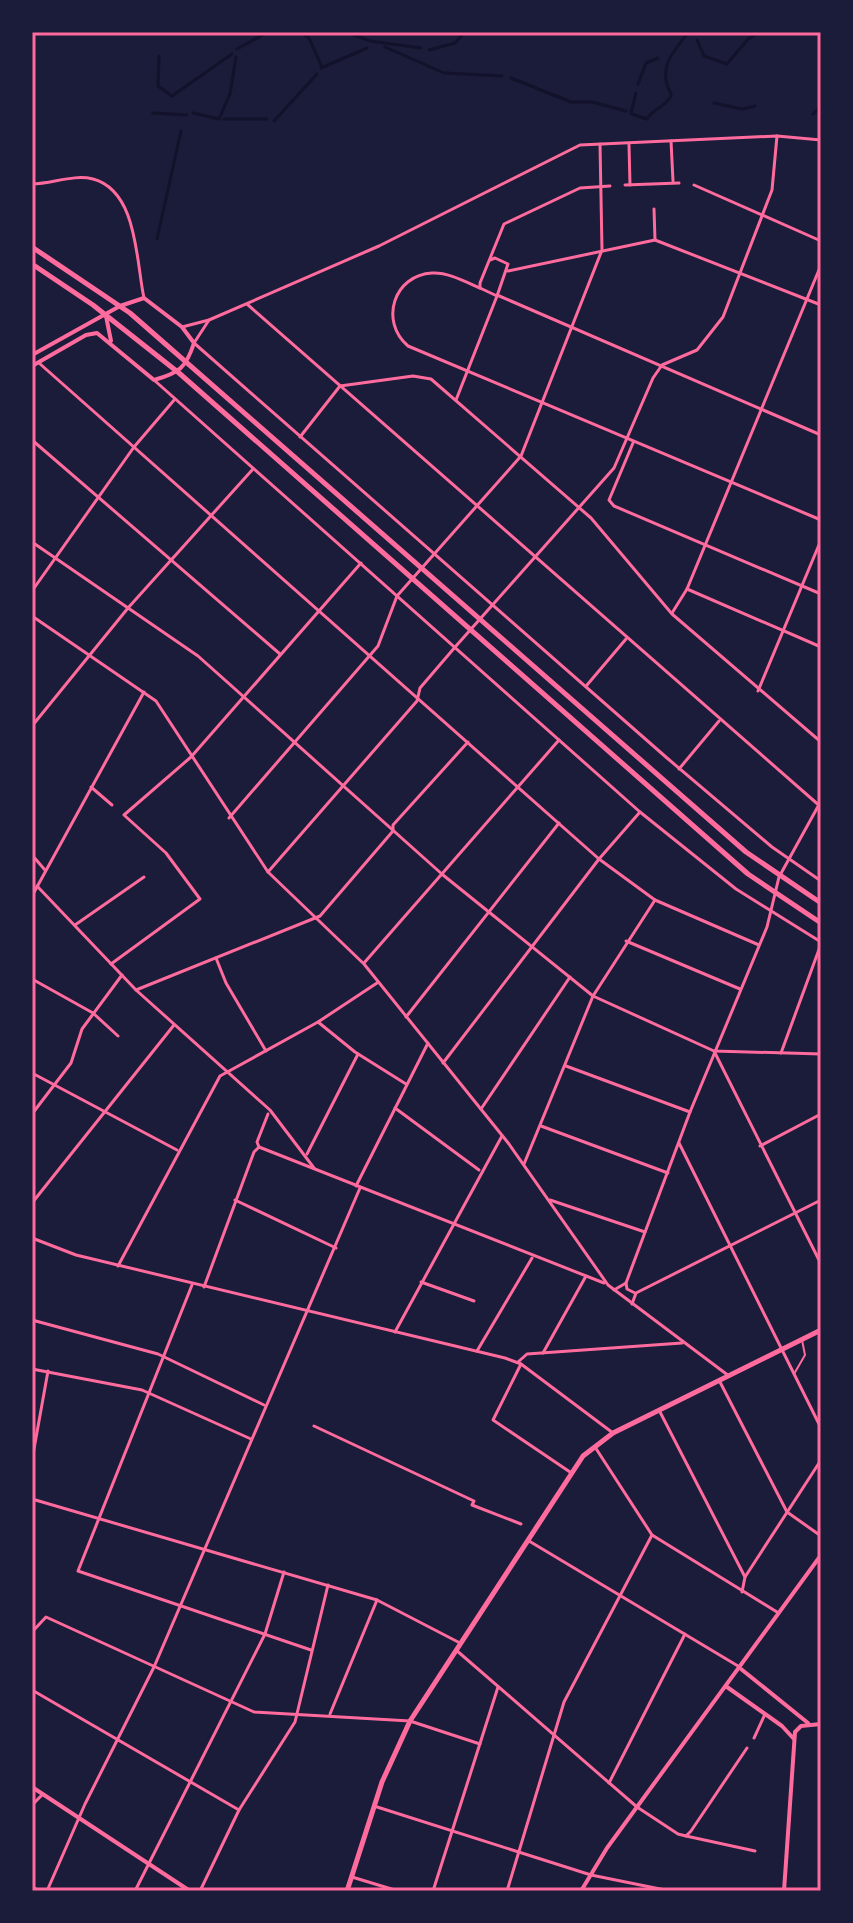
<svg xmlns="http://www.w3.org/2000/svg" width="853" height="1923" font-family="'Fira Sans',sans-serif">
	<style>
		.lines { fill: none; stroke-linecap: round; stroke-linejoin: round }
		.stream { stroke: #12122b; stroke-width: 3 }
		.service { stroke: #ff6b9d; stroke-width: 2 }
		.pedestrian { stroke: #ff6b9d; stroke-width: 3 }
		.minor { stroke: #ff6b9d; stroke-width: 3 }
		.tertiary { stroke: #ff6b9d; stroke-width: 4 }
		.secondary { stroke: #ff6b9d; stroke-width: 5 }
		.neatline { fill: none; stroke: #ff6b9d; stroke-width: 3 }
	</style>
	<rect width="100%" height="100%" fill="#1b1b3a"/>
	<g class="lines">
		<g class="stream">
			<path d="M146 32 147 33"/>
			<path d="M300 32 309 38 322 67"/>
			<path d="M346 32 370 41 421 48"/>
			<path d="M697 40 704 56 727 64 748 39 760 32"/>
			<path d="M385 47 444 73 502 76"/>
			<path d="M237 49 268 32"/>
			<path d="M429 50 455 43 465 32"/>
			<path d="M159 56 158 86 172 96 232 54"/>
			<path d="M321 68 367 48"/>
			<path d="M511 78 571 102H592L626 111"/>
			<path d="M638 84 646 63 658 58"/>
			<path d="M671 94C657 69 672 53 688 33"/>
			<path d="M714 103 742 109 755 106"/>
			<path d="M153 113 187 115"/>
			<path d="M193 113 219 119 230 94 236 57"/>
			<path d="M631 113 636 93"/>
			<path d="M632 114 647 119C653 108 666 107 671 96"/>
			<path d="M813 114 821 107"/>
			<path d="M224 119H267"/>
			<path d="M274 121 317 74"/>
			<path d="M157 239 181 131"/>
		</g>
		<path class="service" d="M794 1374 805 1355 802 1340"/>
		<g class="pedestrian">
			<path d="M91 787 112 805"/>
			<path d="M259 1147 257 1142 268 1114"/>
			<path d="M521 1364 493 1420 570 1472"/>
			<path d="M314 1426 474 1501 472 1505 521 1524"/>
		</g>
		<g class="minor">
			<path d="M671 141 673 181"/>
			<path d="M629 145 630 185"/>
			<path d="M32 184C52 184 73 174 93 179 138 191 136 262 144 298"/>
			<path d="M625 185 679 183"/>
			<path d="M694 185 821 241"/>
			<path d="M654 209 655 240"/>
			<path d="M490 260 495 258 508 264 497 296 480 288V283L504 224 580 188 610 186"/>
			<path d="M508 271 655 240 821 305"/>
			<path d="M480 288C466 282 448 272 432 273 394 275 379 321 408 346L821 520"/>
			<path d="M497 295 821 435"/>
			<path d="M247 304 821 807"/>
			<path d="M209 320 194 343 667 758 772 847 821 881"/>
			<path d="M182 327 209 320 379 246 580 145 777 136 821 140"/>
			<path d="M39 363 599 859 655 900 759 945"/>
			<path d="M154 380 640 812 736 889 821 942"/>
			<path d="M456 400 497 296"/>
			<path d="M300 437 340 386 413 376 431 379 591 518 672 614 821 742"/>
			<path d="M32 440 280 654"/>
			<path d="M633 443 609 500 614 506 821 594"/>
			<path d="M32 542 198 656 443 875 593 996 714 1051 821 1054"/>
			<path d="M687 589 821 647"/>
			<path d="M32 591 134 447 175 399"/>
			<path d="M672 613 687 589 821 265"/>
			<path d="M32 616 156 701 268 872 364 964 509 1144 608 1285 729 1376"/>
			<path d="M587 685 626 639"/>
			<path d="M758 691 821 540"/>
			<path d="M32 726 128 608 253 469"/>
			<path d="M679 769 719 721"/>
			<path d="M229 818 378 646 397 596 521 456 602 250 600 144"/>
			<path d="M32 855 45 870"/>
			<path d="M268 872 417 701 420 688 456 646 614 468 653 378 662 365 697 350 723 317 772 190 777 136"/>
			<path d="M37 886 136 990 270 1110 314 1168"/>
			<path d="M32 896 144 692"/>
			<path d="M75 925 144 877"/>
			<path d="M626 941 740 989"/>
			<path d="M216 958 226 983 266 1051"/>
			<path d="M364 963 559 740"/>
			<path d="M111 964 200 899 166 853 124 815 191 757 361 563"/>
			<path d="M32 979 93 1013 118 1036"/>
			<path d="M136 990 320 916 393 831V825L468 742"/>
			<path d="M406 1017 559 823"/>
			<path d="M318 1022 355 1052 406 1084"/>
			<path d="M714 1051 821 1264"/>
			<path d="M781 1053 821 944"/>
			<path d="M443 1063 599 859 640 812"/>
			<path d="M566 1066 690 1112"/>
			<path d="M32 1073 177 1150"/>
			<path d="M395 1108 479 1170"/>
			<path d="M481 1109 570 977"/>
			<path d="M32 1114 71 1063 82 1029 122 975"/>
			<path d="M541 1126 668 1173"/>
			<path d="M679 1143 821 1428"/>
			<path d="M760 1146 821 1114"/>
			<path d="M307 1154 358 1054"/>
			<path d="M524 1164 593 996 655 900"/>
			<path d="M356 1186 428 1043"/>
			<path d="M235 1200 336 1248"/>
			<path d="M550 1200 645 1232"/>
			<path d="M32 1203 174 1025"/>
			<path d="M32 1238 76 1255 505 1358 521 1364 613 1433"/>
			<path d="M118 1266 220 1076 318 1022 377 983"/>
			<path d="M421 1282 474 1301"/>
			<path d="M626 1283 627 1289 635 1293"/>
			<path d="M192 1285 78 1571 311 1650"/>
			<path d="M204 1287 254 1152 259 1147 604 1283"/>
			<path d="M614 1290 626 1283 690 1112 767 927 779 877 821 801"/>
			<path d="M632 1304 636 1293 821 1200"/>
			<path d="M32 1320 158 1354 264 1405"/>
			<path d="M395 1332 502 1136"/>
			<path d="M477 1351 532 1258"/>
			<path d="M543 1353 586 1276"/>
			<path d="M518 1362 527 1354 682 1343"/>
			<path d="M32 1369 142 1390 251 1439"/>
			<path d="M720 1382 787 1512 821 1536"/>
			<path d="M659 1410 745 1577 742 1592"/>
			<path d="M595 1447 652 1535 777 1612"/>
			<path d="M32 1460 48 1371"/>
			<path d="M32 1499 377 1600 460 1643"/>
			<path d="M529 1541 738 1666"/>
			<path d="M745 1577 821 1460"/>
			<path d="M32 1632 46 1617 254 1712 410 1721 480 1744"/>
			<path d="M456 1650 637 1807 678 1834 686 1836 691 1831 747 1748"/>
			<path d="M32 1690 239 1810"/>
			<path d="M330 1714 377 1600"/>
			<path d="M754 1738 765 1714"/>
			<path d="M609 1783 685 1634"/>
			<path d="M32 1805 43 1794"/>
			<path d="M374 1806 591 1875 670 1891"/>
			<path d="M686 1836 755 1851"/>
			<path d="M352 1877 398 1891"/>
			<path d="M32 1887 40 1891"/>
			<path d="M47 1891 85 1804 154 1667 360 1188"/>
			<path d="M135 1891 265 1634 284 1572"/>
			<path d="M200 1891 239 1810 295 1722 328 1585"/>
			<path d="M433 1891 498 1687"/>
			<path d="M507 1891 564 1702 652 1535"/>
		</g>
		<g class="tertiary">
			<path d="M106 316 111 341"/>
			<path d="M32 355 120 306 144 298 182 327 194 343C186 368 179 373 154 380L97 333 86 335 32 366"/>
			<path d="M741 1669 808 1723"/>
			<path d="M727 1687 782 1726 794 1739"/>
			<path d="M32 1787 190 1891"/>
			<path d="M581 1891 607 1848 821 1555"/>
			<path d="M784 1891 795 1732 801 1726 821 1724"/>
		</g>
		<g class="secondary">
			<path d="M32 247 130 313 746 852 821 903"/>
			<path d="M32 264 93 305 179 373 748 874 821 923"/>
			<path d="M347 1891 382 1782 410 1721 583 1456 613 1433 821 1330"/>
		</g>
	</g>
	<rect width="853" height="1923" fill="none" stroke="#1b1b3a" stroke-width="68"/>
	<rect x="34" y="34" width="785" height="1855" class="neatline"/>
</svg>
